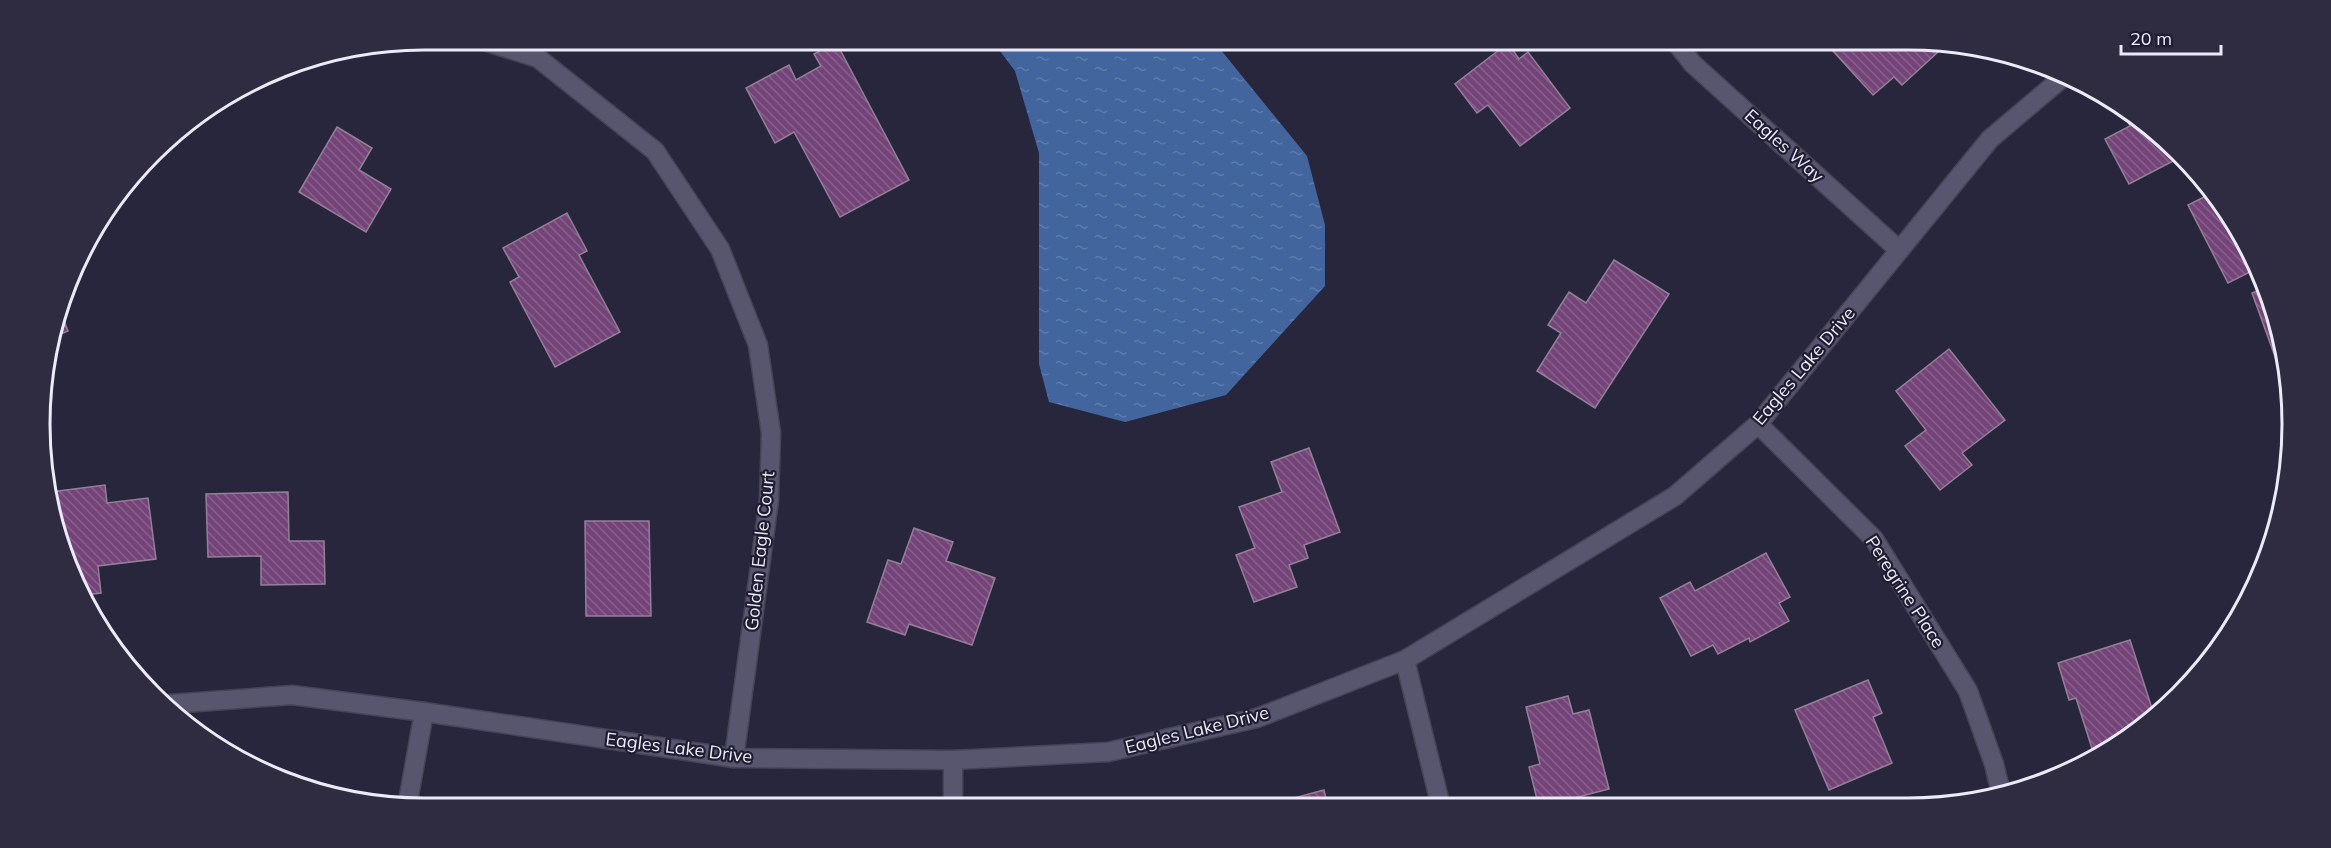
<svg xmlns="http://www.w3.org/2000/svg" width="2331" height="848" font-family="Mulish,sans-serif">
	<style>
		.water { fill: url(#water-ripples) }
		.building { fill: url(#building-back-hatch); stroke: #948096; stroke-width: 1.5 }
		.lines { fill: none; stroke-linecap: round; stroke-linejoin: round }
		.minor-casing { stroke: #454456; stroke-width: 21 }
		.minor { stroke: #58566f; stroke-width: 18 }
		.labels { text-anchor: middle; stroke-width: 4.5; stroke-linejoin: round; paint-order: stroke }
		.street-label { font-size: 18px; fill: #ebeaf9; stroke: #1f1c31 }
		.rim { fill: none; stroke: #ebeaf9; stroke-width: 3 }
	</style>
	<defs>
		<pattern id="water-ripples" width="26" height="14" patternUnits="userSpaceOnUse" patternTransform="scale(1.5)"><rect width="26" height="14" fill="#42659e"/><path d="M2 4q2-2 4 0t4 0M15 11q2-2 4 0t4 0" fill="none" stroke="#5d7bac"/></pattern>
		<pattern id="building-back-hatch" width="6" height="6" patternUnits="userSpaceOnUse" patternTransform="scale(1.5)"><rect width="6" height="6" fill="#744479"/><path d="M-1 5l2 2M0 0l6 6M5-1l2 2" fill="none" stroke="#885f8d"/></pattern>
	</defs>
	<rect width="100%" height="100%" fill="#28263c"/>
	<path class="water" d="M991 39H1212L1307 156 1325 225V286L1226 395 1125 422 1049 402 1039 364V153L1015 71Z"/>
	<g class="building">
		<path d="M1822 39H1907L1928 42 1938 52 1902 85 1894 77 1873 95Z"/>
		<path d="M836 42 909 180 840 217 794 132 775 143 746 88 789 65 796 80 821 66 814 54Z"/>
		<path d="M1508 43 1519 59 1528 52 1570 108 1520 146 1488 105 1477 113 1455 84Z"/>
		<path d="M2121 109 2141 118 2177 159 2129 184 2105 139 2130 126Z"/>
		<path d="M337 127 372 148 359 170 391 189 366 232 299 192Z"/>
		<path d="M2208 195 2240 231 2254 270 2228 283 2188 205Z"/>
		<path d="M567 213 587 251 579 255 620 332 555 367 510 282 519 277 503 248Z"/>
		<path d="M1614 260 1669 294 1595 408 1537 371 1561 333 1548 325 1569 292 1586 303Z"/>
		<path d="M2260 290 2288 371 2281 373 2252 293Z"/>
		<path d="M61 313 68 331 53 337Z"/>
		<path d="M1949 349 2005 420 1962 453 1972 465 1940 490 1905 446 1926 430 1896 391Z"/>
		<path d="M1309 448 1340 532 1304 545 1308 558 1289 565 1297 587 1254 602 1236 555 1255 548 1239 507 1282 492 1271 462Z"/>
		<path d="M105 485 107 503 148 498 156 559 98 566 101 593 85 595 56 533 51 492Z"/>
		<path d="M288 492 289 541H324L325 584 261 585V556L208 557 206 494Z"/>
		<path d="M585 521H649L651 616H586Z"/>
		<path d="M914 528 953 542 946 561 995 578 972 645 909 624 905 635 867 622 888 560 901 564Z"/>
		<path d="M1766 553 1790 597 1779 603 1789 621 1750 642 1749 638 1718 654 1713 645 1691 656 1660 598 1690 582 1695 591Z"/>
		<path d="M2130 640 2155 718 2095 758 2076 698 2069 700 2058 663Z"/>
		<path d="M1868 680 1882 713 1873 717 1892 763 1829 790 1795 710Z"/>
		<path d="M1568 696 1573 714 1589 710 1609 789 1539 807 1529 767 1540 764 1526 707Z"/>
		<path d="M1324 790 1328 807H1297L1294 798Z"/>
		<path d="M485 801 566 808V809H484Z"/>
	</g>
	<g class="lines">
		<g class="minor-casing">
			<g id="minor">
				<path d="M478 39 538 58 655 151 720 249 758 345 771 433 769 500 734 758"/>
				<path d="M1673 39 1693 64 1899 250"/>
				<path d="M1758 424 1874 539 1968 691 1994 764 2001 793"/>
				<path d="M1405 660 1441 807"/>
				<path d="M170 704 292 695 424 712 734 758 953 760 1108 752 1257 718 1405 660 1675 496 1758 424 1990 139 2061 79"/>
				<path d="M407 807 424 712"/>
				<path d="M953 808V760"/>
			</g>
		</g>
		<use href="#minor" class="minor"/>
	</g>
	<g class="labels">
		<g class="street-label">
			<text transform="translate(1784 146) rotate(42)" y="6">Eagles Way</text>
			<text transform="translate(1804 366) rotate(-50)" y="6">Eagles Lake Drive</text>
			<text transform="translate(760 551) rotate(-84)" y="6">Golden Eagle Court</text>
			<text transform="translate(1905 592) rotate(57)" y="6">Peregrine Place</text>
			<text transform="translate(1197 730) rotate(-14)" y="6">Eagles Lake Drive</text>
			<text transform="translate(679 748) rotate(7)" y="6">Eagles Lake Drive</text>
		</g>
	</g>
	<path d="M0 0H2331V848H0ZM424 50H1908A374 374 0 0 1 2282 424V424A374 374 0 0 1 1908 798H424A374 374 0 0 1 50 424V424A374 374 0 0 1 424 50Z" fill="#2f2c41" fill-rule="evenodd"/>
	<path class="rim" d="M424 50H1908A374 374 0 0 1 2282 424V424A374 374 0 0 1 1908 798H424A374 374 0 0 1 50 424V424A374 374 0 0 1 424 50Z"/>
	<path d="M2121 45v9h100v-9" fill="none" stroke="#ebeaf9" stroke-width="3"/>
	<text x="2130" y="45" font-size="18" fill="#ebeaf9" stroke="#1f1c31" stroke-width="4.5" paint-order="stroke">20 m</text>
</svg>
